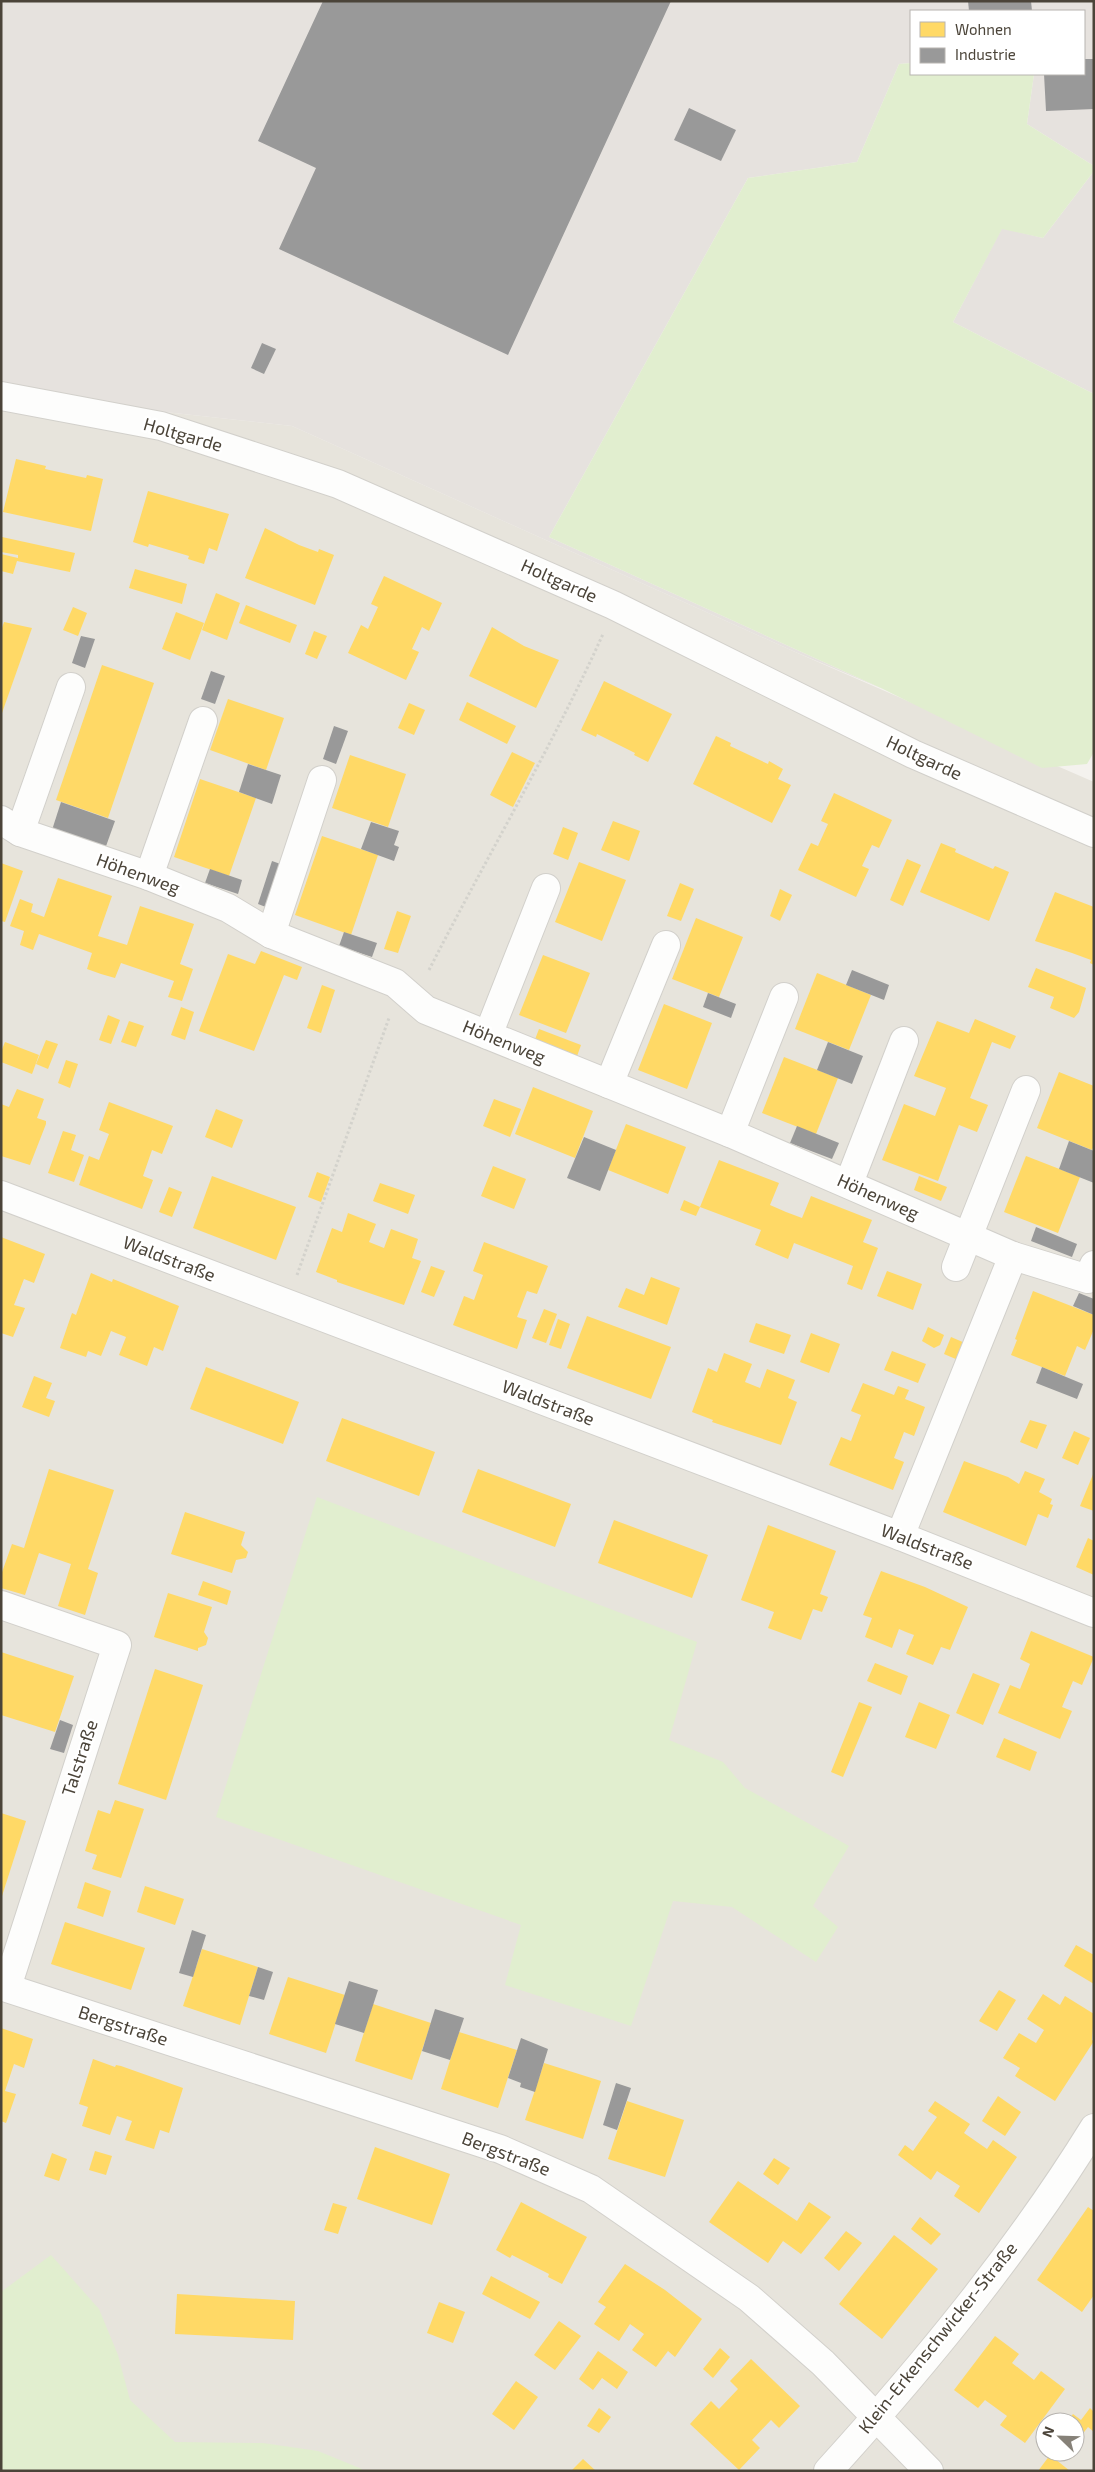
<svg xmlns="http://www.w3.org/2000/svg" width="1095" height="2472" font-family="'Exo 2',sans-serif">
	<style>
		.residential { fill: #e7e4dc; fill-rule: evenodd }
		.industrial { fill: #e6e2de }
		.green { fill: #e1eecf }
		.homes { fill: #ffd966 }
		.industry { fill: #999 }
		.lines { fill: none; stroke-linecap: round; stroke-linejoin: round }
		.minor-casing { stroke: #d2d0cb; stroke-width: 30 }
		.path { stroke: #d3d2cc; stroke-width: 3; stroke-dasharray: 2.5 2.5; stroke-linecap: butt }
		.minor { stroke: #fdfdfc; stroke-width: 28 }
		.labels { text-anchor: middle; stroke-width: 5; stroke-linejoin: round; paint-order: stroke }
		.street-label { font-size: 18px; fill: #4b4439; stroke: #fff }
	</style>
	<rect width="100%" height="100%" fill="#f4f2ee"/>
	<path class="residential" d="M1 394 292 426 793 651 1094 782V2471H201L1 2405ZM1045 2422H1075V2452H1045Z"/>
	<g class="industrial">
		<path d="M1 1H1094V166L1027 124 1034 74H1084V11H911V63L899 64 857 162 748 178 549 537 883 689 793 651 292 426 1 394Z"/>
		<path d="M1094 171V394L953 322 1002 228 1043 238Z"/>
	</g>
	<g class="green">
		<path d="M911 63V74H1034L1027 124 1094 166V171L1043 238 1002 229 953 322 1094 394V752L1087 764 1042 768 883 689 549 537 748 178 857 162 899 64Z"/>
		<path d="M317 1497 697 1642 669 1740 723 1762 745 1788 849 1846 813 1906 838 1927 816 1962 732 1907 673 1901 631 2026 505 1985 521 1925 216 1817Z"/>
		<path d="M51 2255 99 2309 118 2355 130 2400 175 2442 263 2443 318 2451 362 2469 361 2471H1V2292Z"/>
	</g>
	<g class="homes">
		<path d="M16 459 46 466 45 469 86 478 87 475 103 479 91 531 3 512Z"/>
		<path d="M148 491 229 514 217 551 209 548 204 564 188 559 189 556 149 544 148 547 133 542Z"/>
		<path d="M265 528 299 545 318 552 319 549 334 555 315 605 245 578Z"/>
		<path d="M2 537 75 553 70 572 17 561 13 574 1 571V554L18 558V555L1 552Z"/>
		<path d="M135 569 187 584 182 604 129 588Z"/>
		<path d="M384 576 442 603 429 631 422 627 412 649 419 652 406 680 348 653 361 625 368 629 378 607 371 604Z"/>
		<path d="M216 593 240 603 227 640 202 630Z"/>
		<path d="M246 605 297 625 290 643 239 623Z"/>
		<path d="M73 607 87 613 78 636 63 630Z"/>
		<path d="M176 612 204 623 190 660 162 649Z"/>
		<path d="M4 622 32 628 2 713 1 631Z"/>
		<path d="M492 627 524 646 559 660 536 708 469 676Z"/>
		<path d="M314 631 327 636 317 659 305 654Z"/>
		<path d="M102 665 154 683 108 818 56 800Z"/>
		<path d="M604 681 672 714 648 762 634 755 635 753 597 734 596 737 581 730Z"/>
		<path d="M228 699 284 718 266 770 210 750Z"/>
		<path d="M467 702 516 726 507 744 459 720Z"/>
		<path d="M409 703 425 710 414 735 398 728Z"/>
		<path d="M716 736 731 743 730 746 768 764 769 761 783 769 778 779 791 785 772 823 693 784Z"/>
		<path d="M512 752 535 763 513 807 490 795Z"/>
		<path d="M350 755 406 774 388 827 332 808Z"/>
		<path d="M200 779 256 798 229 876 174 857Z"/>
		<path d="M834 793 892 820 879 848 872 845 862 866 869 869 856 897 798 870 811 843 818 846 828 824 821 821Z"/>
		<path d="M613 821 640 831 629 861 601 850Z"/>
		<path d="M563 827 578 833 568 860 553 854Z"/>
		<path d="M322 836 378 855 351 935 295 915Z"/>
		<path d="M941 843 956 849 955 852 993 869 995 866 1009 872 989 921 920 892Z"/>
		<path d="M907 859 921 865 903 906 890 900Z"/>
		<path d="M579 862 626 880 602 941 555 922Z"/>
		<path d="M1 863 23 871 5 922 1 921Z"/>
		<path d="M58 878 112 896 98 936 127 945 140 906 194 924 180 964 193 969 182 1001 168 997 174 981 121 963 115 978 101 974 87 969 92 953 39 934 33 950 20 945 24 931 10 926 20 899 33 904 31 912 44 917Z"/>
		<path d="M680 883 694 889 681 921 667 916Z"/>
		<path d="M780 889 792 895 780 921 770 916Z"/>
		<path d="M1055 892 1094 907V965L1090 963 1091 960 1072 953 1035 941Z"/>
		<path d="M397 911 411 916 398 953 384 949Z"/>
		<path d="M696 918 743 937 719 997 672 979Z"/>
		<path d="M261 951 302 967 297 980 284 975 254 1051 199 1031 228 954 255 964Z"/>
		<path d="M543 955 590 973 566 1033 519 1015Z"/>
		<path d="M1036 968 1086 988 1079 1012 1074 1018 1050 1008 1054 997 1028 987Z"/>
		<path d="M817 973 871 995 849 1050 795 1029Z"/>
		<path d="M322 985 335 990 321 1033 307 1028Z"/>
		<path d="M664 1004 712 1023 687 1089 638 1070Z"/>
		<path d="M181 1007 194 1012 185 1040 171 1035Z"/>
		<path d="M108 1015 120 1020 111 1044 99 1040Z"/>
		<path d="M975 1019 1016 1036 1010 1049 992 1042 970 1098 988 1105 977 1132 959 1125 938 1181 882 1160 904 1104 935 1116 946 1088 914 1076 937 1021 969 1033Z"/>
		<path d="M129 1021 144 1026 136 1047 121 1042Z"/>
		<path d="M539 1029 581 1045 576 1059 534 1042Z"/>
		<path d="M46 1040 58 1044 48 1069 36 1064Z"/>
		<path d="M5 1042 39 1055 32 1074 1 1062V1052Z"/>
		<path d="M784 1057 838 1078 816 1134 762 1113Z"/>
		<path d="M66 1060 78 1064 70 1088 58 1083Z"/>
		<path d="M1059 1072 1094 1086V1145L1092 1150 1037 1128Z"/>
		<path d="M533 1087 593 1111 575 1158 515 1134Z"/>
		<path d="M17 1089 44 1099 37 1118 46 1121V1124L30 1165 1 1156V1104L9 1107Z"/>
		<path d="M494 1099 521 1109 510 1137 483 1126Z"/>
		<path d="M109 1102 173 1126 162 1154 152 1150 143 1176 153 1180 142 1209 79 1185 89 1156 99 1160 109 1134 99 1130Z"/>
		<path d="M216 1109 243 1120 232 1148 205 1137Z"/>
		<path d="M626 1124 686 1147 668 1194 608 1170Z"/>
		<path d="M63 1131 76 1135 71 1150 84 1155 74 1182 48 1173Z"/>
		<path d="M1026 1156 1080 1177 1058 1233 1004 1212Z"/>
		<path d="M719 1160 779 1183 770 1205 786 1212 802 1218 811 1196 872 1220 863 1242 878 1248 862 1290 847 1284 853 1266 794 1243 788 1259 755 1245 761 1230 700 1207Z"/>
		<path d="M493 1166 526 1179 514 1209 481 1196Z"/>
		<path d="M317 1172 330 1177 321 1202 308 1197Z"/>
		<path d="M212 1176 296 1207 276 1260 193 1228Z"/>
		<path d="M919 1176 947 1187 941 1201 914 1190Z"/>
		<path d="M380 1183 415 1195 408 1214 373 1201Z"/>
		<path d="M169 1187 182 1192 172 1217 159 1212Z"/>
		<path d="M684 1200 700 1207 696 1216 680 1210Z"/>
		<path d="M348 1213 376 1224 369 1242 384 1248 391 1229 418 1239 412 1258 421 1261 404 1305 337 1282V1280L316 1272 332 1228 342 1232Z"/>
		<path d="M1 1237 45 1254 34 1283 24 1279 14 1305 25 1308 13 1337 1 1333Z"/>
		<path d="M484 1242 548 1266 537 1294 527 1291 517 1317 527 1320 517 1349 453 1325 464 1296 474 1300 483 1275 473 1271Z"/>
		<path d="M431 1266 445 1271 434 1297 421 1292Z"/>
		<path d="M887 1271 922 1284 913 1310 877 1296Z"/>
		<path d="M91 1273 112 1282 113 1279 118 1281 179 1306 163 1351 154 1347 147 1366 119 1355 126 1337 111 1331 101 1356 88 1351 86 1357 60 1348 72 1313 76 1315Z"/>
		<path d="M651 1277 680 1288 667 1325 618 1307 626 1288 644 1295Z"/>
		<path d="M1033 1291 1094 1315V1329L1085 1350 1077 1346 1065 1376 1011 1355 1017 1340 1015 1339Z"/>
		<path d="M544 1309 557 1314 546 1343 532 1338Z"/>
		<path d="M587 1316 671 1347 651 1399 567 1368Z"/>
		<path d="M558 1319 570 1324 561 1349 549 1345Z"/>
		<path d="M756 1323 791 1335 784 1354 749 1342Z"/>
		<path d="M928 1327 944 1335 940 1345 934 1348 922 1341Z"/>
		<path d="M811 1333 840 1344 829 1373 800 1362Z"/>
		<path d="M951 1337 965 1343 958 1360 944 1354Z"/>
		<path d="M892 1351 926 1364 918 1383 884 1370Z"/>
		<path d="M724 1353 752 1364 745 1382 760 1388 767 1369 795 1380 788 1398 797 1402 781 1445 712 1422 713 1420 692 1412 708 1368 717 1372Z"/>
		<path d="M206 1367 299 1402 283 1444 190 1409Z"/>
		<path d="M34 1376 52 1383 46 1398 55 1401 49 1417 22 1407Z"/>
		<path d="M863 1383 894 1395 898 1386 909 1390 905 1399 925 1407 914 1436 904 1432 894 1458 904 1462 893 1490 829 1465 841 1437 851 1441 861 1415 851 1411Z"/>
		<path d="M342 1418 435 1452 419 1496 326 1461Z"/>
		<path d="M1030 1420 1047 1425 1037 1449 1020 1442Z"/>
		<path d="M1074 1431 1090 1438 1078 1465 1062 1458Z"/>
		<path d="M964 1461 1008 1477 1019 1484 1025 1471 1045 1479 1039 1492 1052 1499 1050 1504 1053 1505 1048 1518 1038 1514 1026 1546 943 1512Z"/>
		<path d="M49 1469 114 1490 88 1569 98 1573 85 1615 58 1606 71 1564 39 1553 25 1595 1 1588V1575L12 1544 24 1548Z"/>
		<path d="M478 1469 571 1504 555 1547 462 1512Z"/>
		<path d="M1094 1472V1511L1080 1506Z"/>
		<path d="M185 1512 245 1532 241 1545 248 1552 246 1558 236 1560 232 1573 171 1554Z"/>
		<path d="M614 1520 708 1555 692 1598 598 1563Z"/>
		<path d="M768 1525 836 1551 820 1594 828 1597 822 1612 813 1609 801 1640 768 1628 774 1612 741 1600Z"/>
		<path d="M1088 1538 1094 1541V1575L1076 1567Z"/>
		<path d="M881 1571 925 1587 968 1607 950 1650 941 1647 933 1665 906 1654 914 1635 906 1632 899 1629 892 1648 865 1637 872 1618 863 1615Z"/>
		<path d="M203 1581 231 1591 227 1605 198 1595Z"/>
		<path d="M168 1593 212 1607 204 1632 208 1638 206 1645 198 1648V1651L154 1637Z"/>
		<path d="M1031 1631 1094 1657 1082 1685 1073 1681 1062 1707 1072 1711 1060 1739 998 1713 1010 1685 1020 1689 1030 1664 1020 1659Z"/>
		<path d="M1 1652 74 1676 55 1732 1 1715Z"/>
		<path d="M875 1663 908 1676 901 1695 867 1681Z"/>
		<path d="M155 1669 203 1685 166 1800 118 1784Z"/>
		<path d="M973 1673 1000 1684 983 1725 956 1713Z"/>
		<path d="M859 1702 872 1707 843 1777 831 1772Z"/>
		<path d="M919 1702 950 1715 936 1749 905 1737Z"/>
		<path d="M1004 1738 1037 1752 1030 1771 996 1757Z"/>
		<path d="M115 1800 144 1809 121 1878 92 1869 97 1855 85 1851 98 1810 110 1814Z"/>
		<path d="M1 1813 26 1821 2 1896H1Z"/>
		<path d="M85 1882 111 1891 103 1917 77 1908Z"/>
		<path d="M145 1886 184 1899 175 1925 137 1912Z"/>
		<path d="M65 1922 145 1948 131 1990 51 1964Z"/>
		<path d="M1076 1945 1094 1955V1984L1064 1966Z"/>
		<path d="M202 1949 258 1967 240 2025 183 2006Z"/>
		<path d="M288 1977 345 1995 326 2053 269 2034Z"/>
		<path d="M999 1990 1016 2000 997 2031 979 2021Z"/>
		<path d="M1043 1994 1060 2005 1065 1996 1094 2014 1092 2040 1094 2041 1055 2101 1015 2076 1020 2068 1003 2058 1019 2033 1036 2043 1044 2030 1027 2019Z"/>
		<path d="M373 2004 431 2023 412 2080 355 2061Z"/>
		<path d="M1 2028 33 2039 24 2068 14 2064 5 2091 16 2094 6 2123 1 2121Z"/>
		<path d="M459 2032 517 2050 498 2108 441 2089Z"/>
		<path d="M93 2059 115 2067 116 2065 121 2066 183 2088 169 2133 160 2130 154 2149 125 2140 132 2121 117 2116 110 2135 82 2126 88 2107 79 2104Z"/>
		<path d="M544 2063 601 2081 583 2139 525 2120Z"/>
		<path d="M998 2096 1021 2112 1005 2136 982 2121Z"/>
		<path d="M627 2101 684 2120 665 2177 608 2159Z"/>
		<path d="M935 2101 970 2124 964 2133 987 2149 993 2140 1017 2157 979 2213 954 2196 960 2186 937 2171 931 2180 898 2155 905 2145 913 2151 937 2117 928 2111Z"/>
		<path d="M375 2147 450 2174 432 2225 357 2199Z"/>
		<path d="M95 2151 112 2156 106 2175 89 2170Z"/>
		<path d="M52 2153 67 2159 59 2181 44 2176Z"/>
		<path d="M774 2158 790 2168 778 2185 763 2174Z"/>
		<path d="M738 2181 797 2221 809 2202 831 2217 801 2254 783 2241 768 2263 709 2222Z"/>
		<path d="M521 2202 587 2237 562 2284 548 2277 549 2274 512 2255 510 2258 496 2250Z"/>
		<path d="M333 2203 347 2207 338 2234 324 2230Z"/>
		<path d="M1088 2207 1094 2211V2295L1082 2312 1037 2280Z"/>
		<path d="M920 2217 941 2234 931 2245 911 2229Z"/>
		<path d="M846 2231 862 2243 839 2271 824 2258Z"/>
		<path d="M894 2235 938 2269 882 2339 839 2304Z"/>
		<path d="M625 2264 665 2290 702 2319 675 2357 668 2351 656 2367 632 2350 644 2334 630 2324 619 2341 594 2324 606 2307 598 2302Z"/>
		<path d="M491 2276 540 2302 530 2319 482 2294Z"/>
		<path d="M177 2294 295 2301 293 2340 175 2334Z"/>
		<path d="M439 2302 465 2312 453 2343 427 2333Z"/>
		<path d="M559 2321 581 2336 555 2370 534 2355Z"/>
		<path d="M995 2336 1019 2354 1012 2363 1034 2380 1041 2371 1065 2389 1025 2443 1000 2425 1007 2416 985 2400 978 2408 954 2390Z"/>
		<path d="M720 2348 730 2357 713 2378 703 2369Z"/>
		<path d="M598 2351 628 2372 617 2389 602 2378 593 2390 579 2379Z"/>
		<path d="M751 2359 800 2406 779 2428 771 2420 752 2440 760 2448 739 2470 690 2424 711 2401 719 2409 738 2389 730 2381Z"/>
		<path d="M516 2381 538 2397 514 2430 492 2414Z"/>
		<path d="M599 2408 611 2417 599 2433 587 2426Z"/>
		<path d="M1090 2408 1094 2412V2432L1088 2427 1075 2444V2422H1067L1073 2414 1081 2420Z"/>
		<path d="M1050 2455 1070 2471H1038Z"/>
		<path d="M583 2459 596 2471H571Z"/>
	</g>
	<g class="industry">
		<path d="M323 1H671L508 355 279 249 316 168 258 141Z"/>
		<path d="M968 1H1031L1032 11H969Z"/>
		<path d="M1084 59H1094V109L1046 111 1044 74H1084Z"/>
		<path d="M689 108 736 130 721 161 674 140Z"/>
		<path d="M262 343 276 349 264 374 251 368Z"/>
		<path d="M81 636 95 639 85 668 72 663Z"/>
		<path d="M211 671 225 676 215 704 201 699Z"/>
		<path d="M334 726 348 731 336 764 323 759Z"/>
		<path d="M248 764 281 775 272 804 239 792Z"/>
		<path d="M61 802 115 821 105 849 52 830Z"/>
		<path d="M371 822 399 831 394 845 399 847 394 861 361 849Z"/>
		<path d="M272 861 286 866 271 909 258 904Z"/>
		<path d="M210 869 242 880 238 894 205 883Z"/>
		<path d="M344 932 377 943 372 957 339 946Z"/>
		<path d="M852 970 889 985 884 1000 846 985Z"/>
		<path d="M708 993 736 1004 731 1018 703 1007Z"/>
		<path d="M828 1042 863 1056 852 1084 817 1070Z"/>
		<path d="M797 1126 839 1143 832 1159 790 1143Z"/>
		<path d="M584 1137 616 1150 600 1191 567 1178Z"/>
		<path d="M1069 1141 1094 1151V1183L1059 1169Z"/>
		<path d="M1036 1227 1077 1244 1072 1257 1031 1241Z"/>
		<path d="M1079 1293 1094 1299V1315L1073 1306Z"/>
		<path d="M1042 1367 1083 1384 1077 1399 1036 1383Z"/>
		<path d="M60 1720 73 1725 64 1753 50 1749Z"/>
		<path d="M192 1930 206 1935 193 1977 179 1973Z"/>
		<path d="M258 1967 273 1972 264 2000 249 1996Z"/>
		<path d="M349 1981 378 1990 364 2033 335 2024Z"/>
		<path d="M435 2009 464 2018 450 2060 422 2051Z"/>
		<path d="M521 2038 548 2049 535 2092 520 2087 521 2083 508 2078Z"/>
		<path d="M616 2083 631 2088 617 2130 603 2125Z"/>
	</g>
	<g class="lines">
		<g class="minor-casing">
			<g id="minor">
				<path d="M1 396 161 426 338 484 613 605 913 754 1094 833"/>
				<path d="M1 820 20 832 149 876 228 908 271 934 395 983 426 1010 730 1133 1013 1256 900 1536"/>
				<path d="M20 832 71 687"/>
				<path d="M149 876 203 721"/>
				<path d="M271 934 322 780"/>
				<path d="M488 1035 546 888"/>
				<path d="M609 1084 666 945"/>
				<path d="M730 1133 784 997"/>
				<path d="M849 1183 904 1041"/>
				<path d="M1 1195 900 1536 1094 1613"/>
				<path d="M1013 1256 1088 1279 1094 1265"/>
				<path d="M956 1267 1026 1090"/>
				<path d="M1 1605 117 1645 7 1987"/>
				<path d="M1 1986 500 2149 591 2189 749 2298 823 2363 929 2471"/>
				<path d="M828 2471C925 2364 1018 2251 1094 2128"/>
			</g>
		</g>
		<g class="path">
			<path d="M429 970C486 858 551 749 603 634"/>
			<path d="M297 1275 389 1018"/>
		</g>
		<use href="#minor" class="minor"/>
	</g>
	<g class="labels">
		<g class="street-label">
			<text transform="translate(183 435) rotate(16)" y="6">Holtgarde</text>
			<text transform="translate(559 581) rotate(24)" y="6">Holtgarde</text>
			<text transform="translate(924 758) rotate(25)" y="6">Holtgarde</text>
			<text transform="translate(138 874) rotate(20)" y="6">Höhenweg</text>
			<text transform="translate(504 1042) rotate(22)" y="6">Höhenweg</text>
			<text transform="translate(878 1197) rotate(24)" y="6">Höhenweg</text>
			<text transform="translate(169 1259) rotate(21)" y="6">Waldstraße</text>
			<text transform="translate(548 1403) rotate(21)" y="6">Waldstraße</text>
			<text transform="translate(927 1547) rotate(21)" y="6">Waldstraße</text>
			<text transform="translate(80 1758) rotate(-72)" y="6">Talstraße</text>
			<text transform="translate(123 2026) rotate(18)" y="6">Bergstraße</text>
			<text transform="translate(506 2154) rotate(21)" y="6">Bergstraße</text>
			<text transform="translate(938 2338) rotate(-51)" y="6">Klein-Erkenschwicker-Straße</text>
		</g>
	</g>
	<rect width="1095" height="2472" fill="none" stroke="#4b4439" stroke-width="5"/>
	<rect x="910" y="10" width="175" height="65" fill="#ffffff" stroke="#b7b4b0"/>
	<rect x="920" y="22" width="25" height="15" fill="#ffd966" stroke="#b7b4b0"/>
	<text x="955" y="35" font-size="15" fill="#4b4439">Wohnen</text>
	<rect x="920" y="48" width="25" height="15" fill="#999999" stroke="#b7b4b0"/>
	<text x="955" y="60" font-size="15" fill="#4b4439">Industrie</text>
	<g transform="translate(1060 2437) rotate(293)"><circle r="24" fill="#ffffff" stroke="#b7b4b0"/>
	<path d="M0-4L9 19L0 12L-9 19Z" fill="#868178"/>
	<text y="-8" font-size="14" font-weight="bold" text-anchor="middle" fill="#4b4439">N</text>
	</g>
</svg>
